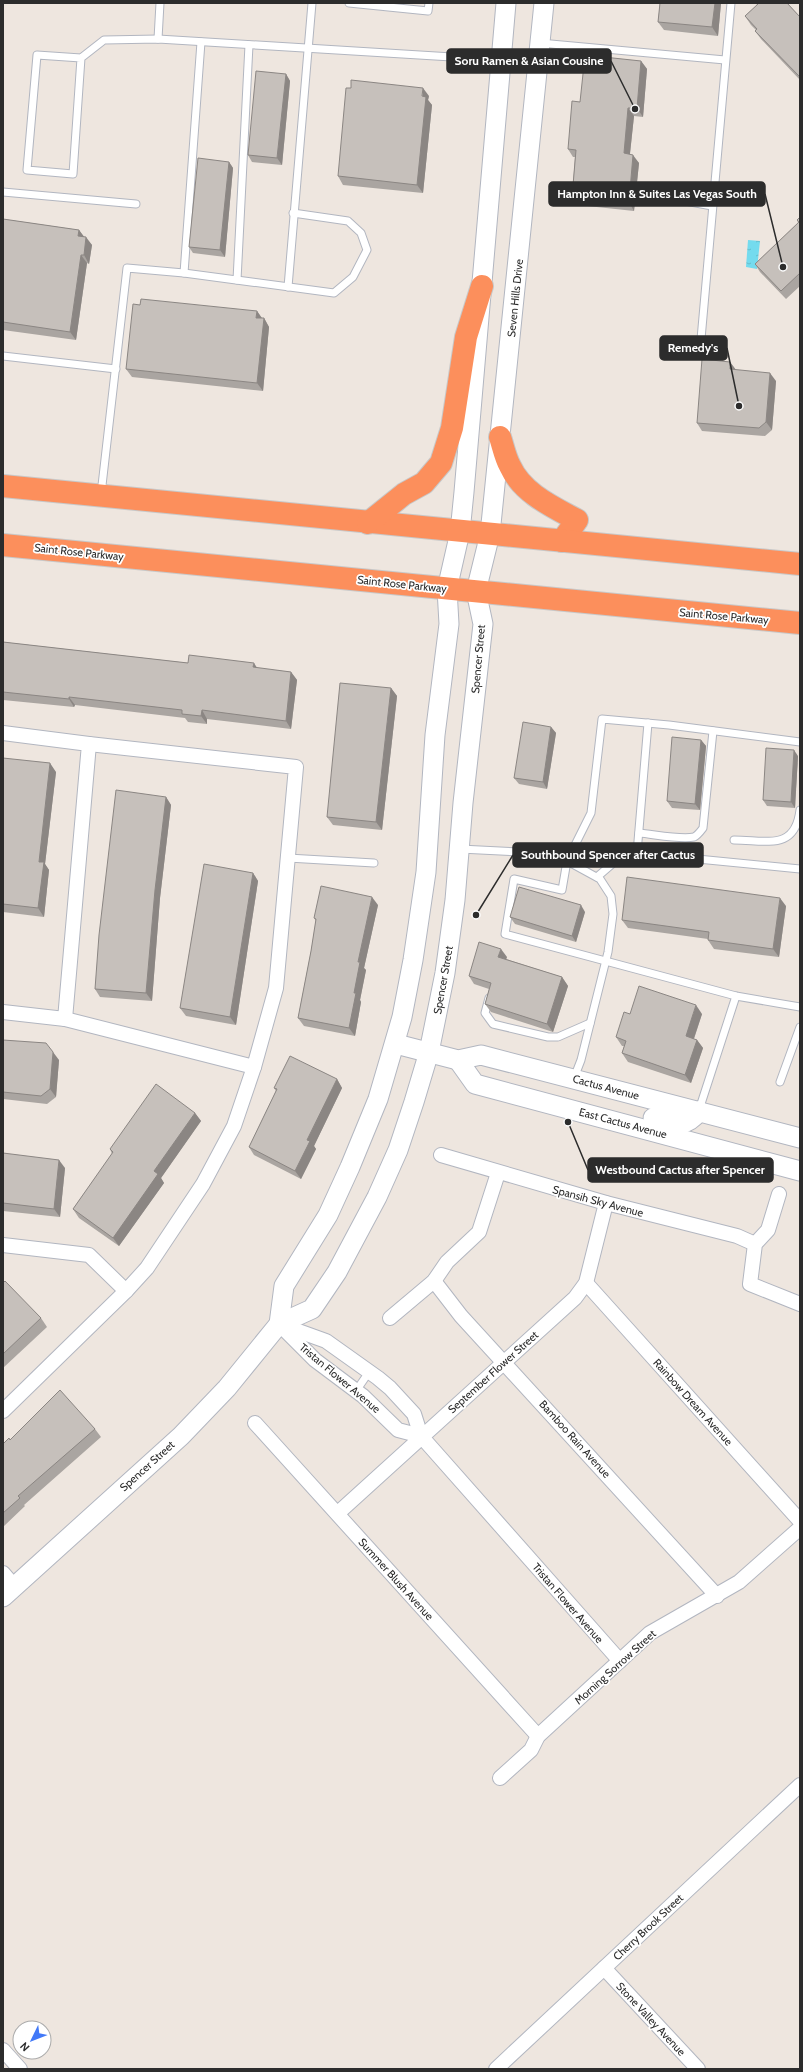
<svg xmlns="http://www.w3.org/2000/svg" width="803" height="2072" font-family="Cabin,sans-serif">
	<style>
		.water { fill: url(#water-ripples) }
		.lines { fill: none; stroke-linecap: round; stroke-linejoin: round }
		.lane-casing { stroke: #b2b6c0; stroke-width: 9 }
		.street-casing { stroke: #b2b6c0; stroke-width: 16 }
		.secondary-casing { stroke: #b2b6c0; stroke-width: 21 }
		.highway-casing { stroke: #c8c8c8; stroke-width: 24 }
		.lane { stroke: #fff; stroke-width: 7 }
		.street { stroke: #fff; stroke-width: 14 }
		.secondary { stroke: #fff; stroke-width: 19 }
		.highway { stroke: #fc8f5c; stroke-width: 22 }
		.wall { fill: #aaa5a1 }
		.shaded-wall { fill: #8b8683 }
		.building { fill: #c6c0bb; stroke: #8b8683 }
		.labels { text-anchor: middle; stroke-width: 3.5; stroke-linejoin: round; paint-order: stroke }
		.street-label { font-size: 11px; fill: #2c2c2c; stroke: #fff }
		.leader { fill: none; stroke: #2c2c2c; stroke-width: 1.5 }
		.callout-dot { fill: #2c2c2c; stroke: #fff; stroke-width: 1.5 }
		.callout { fill: #2c2c2c; stroke: #2c2c2c; stroke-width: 1.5 }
		.callout-label { font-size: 12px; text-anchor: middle; font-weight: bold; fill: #fff }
	</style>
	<defs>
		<pattern id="water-ripples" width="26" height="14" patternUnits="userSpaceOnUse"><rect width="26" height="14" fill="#74dbee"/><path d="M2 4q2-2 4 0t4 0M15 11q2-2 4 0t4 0" fill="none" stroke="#65bccc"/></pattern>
	</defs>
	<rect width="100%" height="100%" fill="#eee6df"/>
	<path class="water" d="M748 240 760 241 757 269 746 267Z"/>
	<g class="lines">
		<g class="lane-casing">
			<g id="lane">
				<path d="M349 3 428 11 429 3"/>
				<path d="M158 39 160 3"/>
				<path d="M540 43 725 60"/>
				<path d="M81 58 73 174 27 170 37 55 81 58 104 40 158 39 501 60"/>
				<path d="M3 192 136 204"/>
				<path d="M669 198 712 206"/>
				<path d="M184 273 201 42"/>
				<path d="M237 280 249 45"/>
				<path d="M288 287 312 3"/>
				<path d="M701 339 731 3"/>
				<path d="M3 356 116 369"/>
				<path d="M101 494 127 268 184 273 334 293 353 277 367 250 361 233 348 221 293 213"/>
				<path d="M800 742 669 725 602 719 591 813 567 861 562 890 514 879 505 934 736 996 800 1007"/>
				<path d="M639 833C653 834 680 840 694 837 698 835 700 832 703 828L713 731"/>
				<path d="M734 840C767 840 795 851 800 810"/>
				<path d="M460 849 519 852 567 861 600 879 611 896 613 914 608 952 581 1060 574 1078"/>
				<path d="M637 853 648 723"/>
				<path d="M288 858 374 863"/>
				<path d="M597 877 626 852 800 869"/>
				<path d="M489 998 485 1013 493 1024 548 1037H558L590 1023"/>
				<path d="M780 1082 800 1027"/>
				<path d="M699 1110 736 996"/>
				<path d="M356 1391 369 1372"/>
			</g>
		</g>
		<g class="street-casing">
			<g id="street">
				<path d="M3 733 89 744 65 1019 3 1012"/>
				<path d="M65 1019 254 1067"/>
				<path d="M441 1155 606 1203 737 1236 755 1244"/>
				<path d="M779 1194 768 1230 755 1244 750 1284 800 1304"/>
				<path d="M3 1245 89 1255 126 1291"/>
				<path d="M434 1281 461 1316 717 1596"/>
				<path d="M586 1283 800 1521"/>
				<path d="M390 1318 434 1281 447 1262 479 1232 498 1173"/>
				<path d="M279 1324 326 1341 378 1378 390 1388 414 1414 421 1436 620 1661"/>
				<path d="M282 1327 315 1360 363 1396 398 1430 421 1436"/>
				<path d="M3 1411 126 1291 147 1268 203 1184 234 1126 254 1067 276 988 296 767 89 744"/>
				<path d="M255 1423 538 1736"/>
				<path d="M338 1513 575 1298 586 1283 606 1203"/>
				<path d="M3 1573 15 1587"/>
				<path d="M500 1778 531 1750 538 1736 650 1633 739 1582 800 1528"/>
				<path d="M604 1968 698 2069"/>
				<path d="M3 2050 20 2069"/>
				<path d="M496 2069 800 1785"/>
			</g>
		</g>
		<g class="secondary-casing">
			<g id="secondary">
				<path d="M396 1044 458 1060 481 1055 800 1138"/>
				<path d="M458 1060 475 1084 800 1171"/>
				<path d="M653 1118C673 1123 685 1130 699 1111"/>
				<path d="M279 1324 284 1286 328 1215 350 1167 378 1099 402 1017 413 960 426 872 435 735 449 624 447 589 460 532 464 492 506 3"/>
				<path d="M3 1597 181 1436 227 1388 279 1324 312 1309 337 1272 377 1197 398 1150 414 1102 429 1052 445 973 455 900 463 803 483 624 476 591 490 534 544 3"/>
			</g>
		</g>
		<g class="highway-casing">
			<g id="highway">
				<path d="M500 437C503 446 505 457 510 466 522 493 553 507 577 520L562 541"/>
				<path d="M3 486 800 564"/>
				<path d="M368 523 404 494 424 483 441 463 452 428 466 337 482 286"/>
				<path d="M3 545 800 623"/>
			</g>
		</g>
		<use href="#lane" class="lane"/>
		<use href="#street" class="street"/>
		<use href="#secondary" class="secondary"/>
		<use href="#highway" class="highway"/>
	</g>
	<g class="wall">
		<path d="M660 3H721L718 36 664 30 658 22Z"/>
		<path d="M756 3H787L800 17V80L761 39 755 31 756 30 751 25 745 16 757 5Z"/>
		<path d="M641 61 647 69 643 117 634 116 630 154 639 163 634 211 578 205 572 197 575 157H573L568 149Z"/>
		<path d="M286 74 290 81 282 165 252 162 248 155Z"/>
		<path d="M429 96 428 100 432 105 423 193 343 185 338 176Z"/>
		<path d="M229 162 233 168 225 257 193 253 189 247Z"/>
		<path d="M800 217V286L786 299 760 272 755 264 798 223 797 220Z"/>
		<path d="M3 219 79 230 84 237 92 245 89 264 87 263 76 340 3 330Z"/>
		<path d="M140 305 257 311 262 318H264L269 327 263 391 132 377 126 369Z"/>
		<path d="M730 362 736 370 776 381 772 430 765 436 702 431 697 423Z"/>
		<path d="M3 642 188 663 257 668 291 672 297 680 291 729 207 719V724L188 722 185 718 75 705 74 707 3 700Z"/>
		<path d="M391 688 397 696 382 830 333 825 327 817Z"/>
		<path d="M551 727 556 733 547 789 519 784 514 778Z"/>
		<path d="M701 740 706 746 700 810 672 808 667 801Z"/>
		<path d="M798 756 795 808 767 806 763 800Z"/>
		<path d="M3 758 56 772 45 864 49 870 44 917 3 912Z"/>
		<path d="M166 797 171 805 160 898 152 1001 100 997 95 989Z"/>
		<path d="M253 873 258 881 236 1025 186 1016 180 1008Z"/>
		<path d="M378 905 364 968 366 970 360 1000 361 1002 355 1036 304 1026 298 1018 311 951 316 921 314 918Z"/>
		<path d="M786 906 779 957 714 949 708 940V939L628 928 622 920Z"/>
		<path d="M585 912 576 942 515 924 510 917Z"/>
		<path d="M507 957 506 959 562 977 568 986 553 1032 491 1012 485 1004 489 989 474 984 469 976Z"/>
		<path d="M630 1014H702L694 1039 697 1040 703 1048 691 1083 628 1062 622 1053 624 1046H622L616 1037Z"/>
		<path d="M3 1040 59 1060 56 1097 47 1104 3 1099Z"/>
		<path d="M337 1079 342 1088 314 1146 316 1149 301 1179 254 1155 249 1147 276 1091 274 1088Z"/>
		<path d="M195 1113 201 1121 161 1178 164 1183 119 1246 79 1218 73 1209 112 1154 110 1149Z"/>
		<path d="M3 1153 65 1168 60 1217 3 1211Z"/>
		<path d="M3 1283 41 1318 47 1327 3 1368Z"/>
		<path d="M95 1429 101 1437 24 1505 25 1506 3 1527V1444L10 1440Z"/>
	</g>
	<g class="shaded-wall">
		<path d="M715 3H721L718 36 712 27Z"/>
		<path d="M641 61 647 69 643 117 637 108Z"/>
		<path d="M286 74 290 81 282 165 277 158Z"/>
		<path d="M423 88 429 96 428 100 432 105 423 193 417 185Z"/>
		<path d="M628 108 634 116 629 162 624 153Z"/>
		<path d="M633 155 639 163 634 211 629 202Z"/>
		<path d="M229 162 233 168 225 257 220 250Z"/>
		<path d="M79 230 85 238 78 236Z"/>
		<path d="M86 237 92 245 89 264 84 255Z"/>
		<path d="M81 255 87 263 76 340 70 332Z"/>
		<path d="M257 311 263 320 256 318Z"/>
		<path d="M264 318 269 327 263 391 257 383Z"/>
		<path d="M730 362 736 370 730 369Z"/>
		<path d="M770 373 776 381 772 430 766 422Z"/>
		<path d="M254 663 259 671 253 667Z"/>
		<path d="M291 672 297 680 291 729 286 721Z"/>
		<path d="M391 688 397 696 382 830 376 822Z"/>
		<path d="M69 697 75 705 74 707 69 699Z"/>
		<path d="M202 710 207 719V724L201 716Z"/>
		<path d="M551 727 556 733 547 789 543 782Z"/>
		<path d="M701 740 706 746 700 810 695 804Z"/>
		<path d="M794 750 798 756 795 808 791 802Z"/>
		<path d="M50 763 56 772 45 864 49 870 44 917 38 908 39 862Z"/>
		<path d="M166 797 171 805 160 898 152 1001 146 993 155 890Z"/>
		<path d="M253 873 258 881 236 1025 230 1017Z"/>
		<path d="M372 897 378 905 364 968 366 970 360 1000 361 1002 355 1036 349 1028 358 962Z"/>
		<path d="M780 898 786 906 779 957 773 949Z"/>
		<path d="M581 905 585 912 576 942 572 936Z"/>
		<path d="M501 949 507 957 504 965 498 957Z"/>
		<path d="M562 977 568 986 553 1032 547 1024Z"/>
		<path d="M696 1005 702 1014 692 1044 686 1036Z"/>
		<path d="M697 1040 703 1048 691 1083 685 1075Z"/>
		<path d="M53 1052 59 1060 56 1097 50 1089Z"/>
		<path d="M337 1079 342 1088 314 1146 316 1149 301 1179 295 1171 307 1140Z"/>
		<path d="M195 1113 201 1121 161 1178 164 1183 119 1246 113 1238 154 1171Z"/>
		<path d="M59 1160 65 1168 60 1217 54 1209Z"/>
	</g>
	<g class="building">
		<path d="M660 3H715L712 27 658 22Z"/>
		<path d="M757 3H787L800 17V77L755 31 757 29 745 16 758 4Z"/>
		<path d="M585 55 641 61 637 108H628L624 153 633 155 629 202 572 197 576 150 568 149 572 101 580 102Z"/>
		<path d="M256 71 286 74 277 158 248 155Z"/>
		<path d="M351 80 423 88 422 96 426 97 417 185 338 176 346 88H351Z"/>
		<path d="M198 158 229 162 220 250 189 247Z"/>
		<path d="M800 217V273L781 291 755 264 799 222 797 220Z"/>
		<path d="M3 219 79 230 78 236 86 237 84 255H81L70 332 3 322Z"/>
		<path d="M141 299 257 311 256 318H264L257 383 126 369 133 304 140 305Z"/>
		<path d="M702 359 730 362V369L770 373 766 422 759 428 697 423Z"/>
		<path d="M3 642 188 663 189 655 254 663 253 667 291 672 286 721 202 710 201 716 182 714V710L69 697V699L3 692Z"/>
		<path d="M340 683 391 688 376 822 327 817Z"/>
		<path d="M523 722 551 727 543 782 514 778Z"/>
		<path d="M672 737 701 740 695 804 667 801Z"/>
		<path d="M766 748 794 750 791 802 763 800Z"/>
		<path d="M3 758 50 763 39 862H44L38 908 3 904Z"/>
		<path d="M116 790 166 797 155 890 146 993 95 989 99 935Z"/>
		<path d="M204 864 253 873 230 1017 180 1008Z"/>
		<path d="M627 877 780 898 773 949 708 940 709 932 622 920Z"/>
		<path d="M321 886 372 897 358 962H360L354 993H356L349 1028 298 1018 311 951 316 919 314 918Z"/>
		<path d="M519 887 581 905 572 936 510 917Z"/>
		<path d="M479 942 501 949 498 957 562 977 547 1024 485 1004 491 983 469 976Z"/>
		<path d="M639 986 696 1005 686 1036 697 1040 685 1075 622 1053 626 1041 616 1037 624 1012 630 1014Z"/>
		<path d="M3 1040 46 1043 53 1052 50 1089 41 1096 3 1092Z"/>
		<path d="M290 1056 337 1079 307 1140 310 1141 295 1171 249 1147 277 1089 274 1088Z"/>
		<path d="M156 1084 195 1113 154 1171 158 1174 113 1238 73 1209 113 1152 110 1149Z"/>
		<path d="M3 1153 59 1160 54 1209 3 1203Z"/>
		<path d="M5 1281 41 1318 3 1354V1283Z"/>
		<path d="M60 1390 95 1429 18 1496 20 1498 3 1513V1444L9 1438 10 1440Z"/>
	</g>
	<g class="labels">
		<g class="street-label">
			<text transform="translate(515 298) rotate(-84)" y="4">Seven Hills Drive</text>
			<text transform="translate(79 552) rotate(6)" y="4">Saint Rose Parkway</text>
			<text transform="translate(402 584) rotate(6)" y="4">Saint Rose Parkway</text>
			<text transform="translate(724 616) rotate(5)" y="4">Saint Rose Parkway</text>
			<text transform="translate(478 659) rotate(-85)" y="4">Spencer Street</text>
			<text transform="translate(443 980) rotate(-80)" y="4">Spencer Street</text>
			<text transform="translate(606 1087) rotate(15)" y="4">Cactus Avenue</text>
			<text transform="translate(623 1123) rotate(15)" y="4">East Cactus Avenue</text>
			<text transform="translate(598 1201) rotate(15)" y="4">Spansih Sky Avenue</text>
			<text transform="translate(493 1372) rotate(-42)" y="4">September Flower Street</text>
			<text transform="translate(340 1378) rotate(40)" y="4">Tristan Flower Avenue</text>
			<text transform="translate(693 1402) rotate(48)" y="4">Rainbow Dream Avenue</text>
			<text transform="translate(575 1439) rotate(48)" y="4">Bamboo Rain Avenue</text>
			<text transform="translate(147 1466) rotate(-42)" y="4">Spencer Street</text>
			<text transform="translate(396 1579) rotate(48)" y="4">Summer Blush Avenue</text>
			<text transform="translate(568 1603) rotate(49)" y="4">Tristan Flower Avenue</text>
			<text transform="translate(615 1667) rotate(-42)" y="4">Morning Sorrow Street</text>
			<text transform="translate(648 1927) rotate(-43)" y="4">Cherry Brook Street</text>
			<text transform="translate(651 2019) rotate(47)" y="4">Stone Valley Avenue</text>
		</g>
	</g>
	<path class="leader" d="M635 109L611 61M783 267L765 194M739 406L727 348M476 915L513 855M568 1122L588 1170"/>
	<g class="callout-dot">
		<circle cx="635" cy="109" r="4"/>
		<circle cx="783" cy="267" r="4"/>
		<circle cx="739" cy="406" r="4"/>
		<circle cx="476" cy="915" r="4"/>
		<circle cx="568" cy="1122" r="4"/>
	</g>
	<g class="callout">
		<rect x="447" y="49" width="164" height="24" rx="4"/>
		<rect x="549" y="182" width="216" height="24" rx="4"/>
		<rect x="660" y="336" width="67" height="24" rx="4"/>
		<rect x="513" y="843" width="190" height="24" rx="4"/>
		<rect x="588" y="1158" width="185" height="24" rx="4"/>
	</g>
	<g class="callout-label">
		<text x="529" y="65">Soru Ramen &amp; Asian Cousine</text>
		<text x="657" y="198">Hampton Inn &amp; Suites Las Vegas South</text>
		<text x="693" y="352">Remedy's</text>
		<text x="608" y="859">Southbound Spencer after Cactus</text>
		<text x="680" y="1174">Westbound Cactus after Spencer</text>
	</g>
	<rect width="803" height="2072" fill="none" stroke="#2c2c2c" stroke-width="8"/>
	<g transform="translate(32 2040) rotate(227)"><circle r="19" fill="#ffffff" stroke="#ababab"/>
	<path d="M0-3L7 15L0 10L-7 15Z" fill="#4279f8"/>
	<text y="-6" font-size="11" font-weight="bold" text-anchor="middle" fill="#2c2c2c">N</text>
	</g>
</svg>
